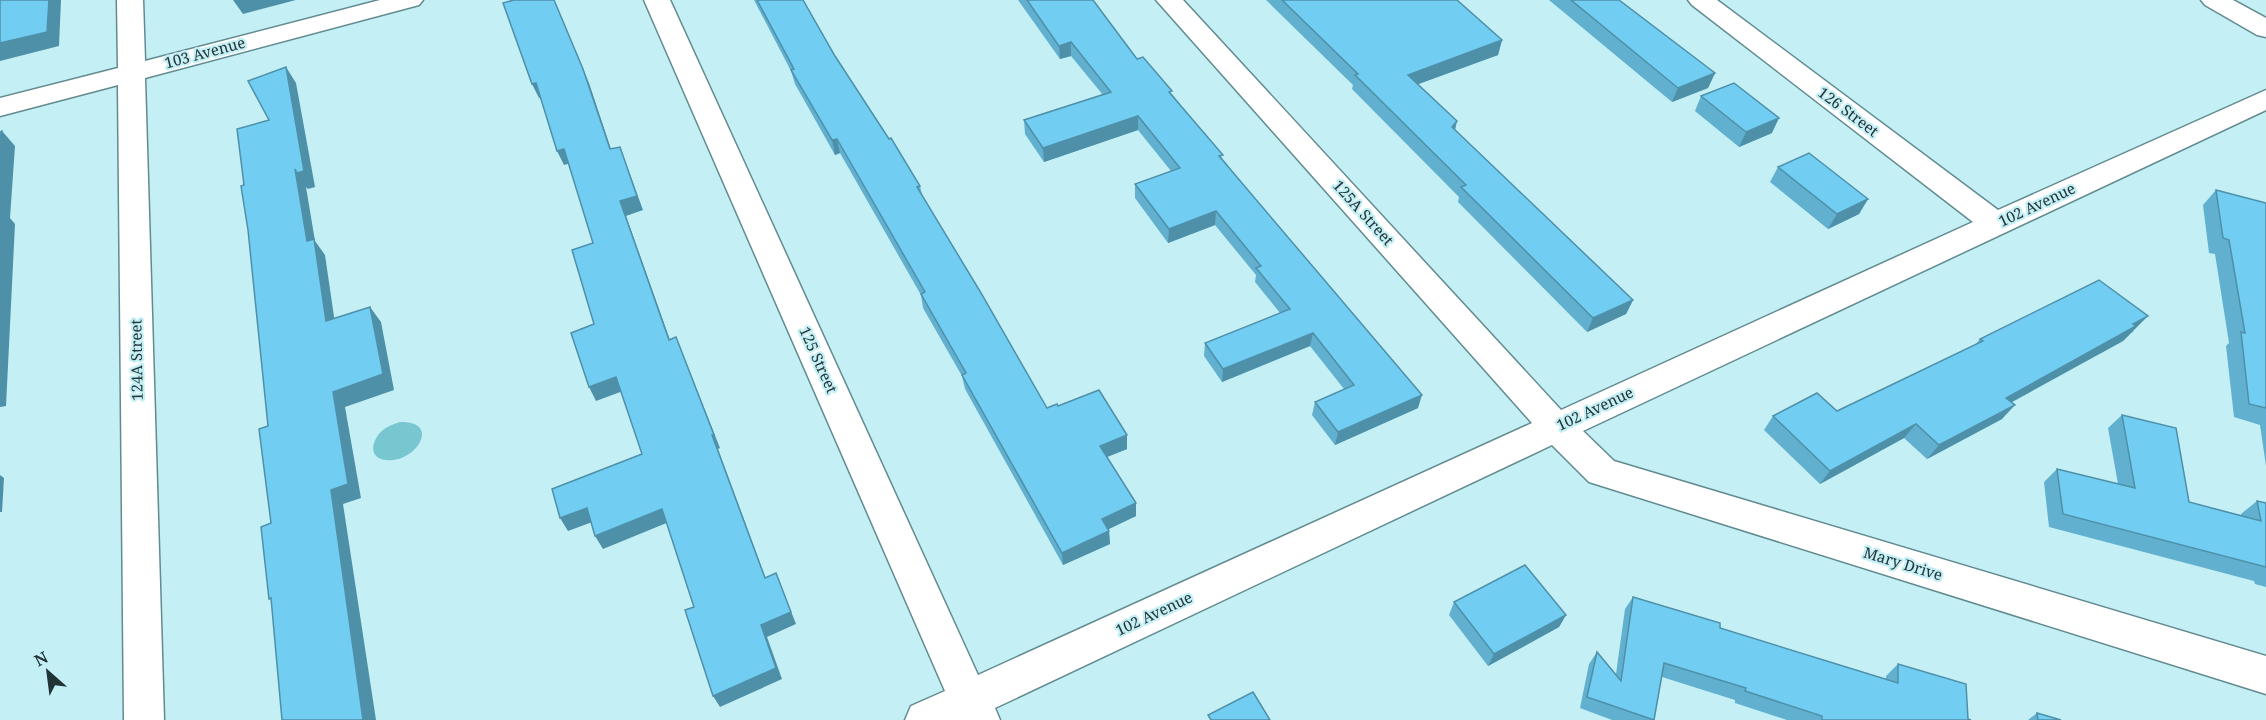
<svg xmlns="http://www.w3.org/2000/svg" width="2266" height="720" font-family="'Noto Serif',serif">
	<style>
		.green { fill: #77c6d0 }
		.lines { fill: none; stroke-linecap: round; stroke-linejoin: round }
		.street-casing { stroke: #628b90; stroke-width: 3 }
		.street { fill: #fff; fill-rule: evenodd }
		.wall { fill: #61b0cf }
		.shaded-wall { fill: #4f90a9 }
		.building { fill: #71cdf1; stroke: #4f90a9; stroke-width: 1.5 }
		.labels { text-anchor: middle; stroke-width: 4.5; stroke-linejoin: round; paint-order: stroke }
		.street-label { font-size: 15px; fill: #223336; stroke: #c4eff5 }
	</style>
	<rect width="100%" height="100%" fill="#c4eff5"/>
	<path class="green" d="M400 422C443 421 415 464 386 460 367 458 372 439 383 430 388 426 394 424 400 422Z"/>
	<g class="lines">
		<g class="street-casing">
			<g id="street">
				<path d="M117 0H143L145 61 380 0H423L419 5 145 78 164 720H124L118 85 0 116V98L118 68Z"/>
				<path d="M644 0H670L978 675 1532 423 1156 0H1183L1561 410 1973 222 1692 5 1688 0H1717L1998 210 2266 90V110L1583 431 1614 461 2266 656V694L1589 482 1552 445 995 708 1000 720H905L911 706 945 691Z"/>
				<path d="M2201 0H2233L2266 18V37L2257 35 2205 5Z"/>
			</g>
		</g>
		<use href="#street" class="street"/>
	</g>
	<g class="wall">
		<path d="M754 0H803L835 56 920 186 922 195 1047 408 1058 406 1127 435V449L1106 457 1136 503V516L1108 529 1109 531 1110 544 1063 565 965 389 962 376 923 308 921 295 840 153 835 155 795 84 791 71Z"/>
		<path d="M1018 0H1093L1137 59 1172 94 1418 408 1335 445 1312 415 1315 402 1344 389 1310 346 1222 382 1204 356 1205 343 1280 313 1255 282 1256 275 1215 225 1168 243 1135 198V184L1171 171 1138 130 1044 162 1025 134 1024 120 1103 95 1071 56 1060 59Z"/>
		<path d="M1266 0H1457L1502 40 1498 55 1418 84 1455 130 1633 300 1626 314 1587 332 1458 202 1459 197 1352 89 1353 85Z"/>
		<path d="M1549 0H1619L1715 73 1708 88 1672 102Z"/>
		<path d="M1701 96 1772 133 1739 147 1695 111Z"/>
		<path d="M1778 167 1868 199 1859 214 1828 229 1770 182Z"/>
		<path d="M2216 190 2266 203V466L2260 425 2234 417 2226 346 2229 343 2215 254 2209 253 2203 205Z"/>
		<path d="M2134 331 2131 333 2123 341 2011 402 2002 419 1927 459 1904 438 1820 484 1764 430 1773 416 1837 411 1976 344 1980 339Z"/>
		<path d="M2122 415 2189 502 2241 515V514L2257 501 2266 503V587L2255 584 2254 581 2049 527 2044 482 2057 469 2118 484 2108 428Z"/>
		<path d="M1633 597 1720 628 1886 679V676L1898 664 1968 719 1971 720H1787L1735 703V700L1662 677 1654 720H1612L1580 708 1589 664 1597 652 1616 674 1625 609Z"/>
		<path d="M1454 602 1566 615 1559 627 1488 666 1449 615Z"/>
		<path d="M2037 713 2061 720H2028Z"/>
	</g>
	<g class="shaded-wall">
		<path d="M49 0H61L59 46 0 61V43Z"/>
		<path d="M233 0H296L243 14Z"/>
		<path d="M1502 40 1498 55 1405 89 1408 75Z"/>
		<path d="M1071 42V56L1060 59 1059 46Z"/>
		<path d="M286 67 296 83 315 187 308 189 306 187 315 241 325 255 337 337 326 321 307 241 295 169Z"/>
		<path d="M583 69 589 83 616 164 610 149Z"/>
		<path d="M1715 73 1708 88 1672 102 1678 88Z"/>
		<path d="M536 83 542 97 539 98 532 84Z"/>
		<path d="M1138 116V130L1044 162 1043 148Z"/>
		<path d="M1779 118 1772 133 1739 147 1746 132Z"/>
		<path d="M1457 121 1454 135 1452 127Z"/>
		<path d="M2 131 15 146 10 218 15 224 6 406 0 407V149Z"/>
		<path d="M837 139 840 153 835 155 832 140Z"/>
		<path d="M620 147 643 210 626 216 675 354 669 340 620 201Z"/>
		<path d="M564 149 571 163 564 165 557 151Z"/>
		<path d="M1868 199 1859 214 1828 229 1837 214Z"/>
		<path d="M1216 211 1215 225 1168 243 1169 229Z"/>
		<path d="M1633 300 1626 314 1587 332 1593 318Z"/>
		<path d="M370 307 381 322 394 390 345 407 361 498 343 504 376 720H363L331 490 333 392Z"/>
		<path d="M2148 316 2123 341 1994 412 2006 398Z"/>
		<path d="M1313 333 1310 346 1222 382 1223 369Z"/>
		<path d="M676 337 720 448 718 449 770 590 765 578Z"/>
		<path d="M616 377 623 391 596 401 589 387Z"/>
		<path d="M1422 395 1418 408 1335 445 1338 432Z"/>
		<path d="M2015 405 2002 419 1927 459 1939 445Z"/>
		<path d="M1916 424 1904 438 1820 484 1830 471Z"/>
		<path d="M1127 435V449L1100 460V446Z"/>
		<path d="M0 475 4 478 2 512H0Z"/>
		<path d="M1136 503V516L1103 532 1102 519Z"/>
		<path d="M587 508 595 521 568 531 560 518Z"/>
		<path d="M662 509 669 522 603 549 595 536Z"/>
		<path d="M1109 531 1110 544 1063 565 1062 553Z"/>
		<path d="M776 573 796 624 767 637 782 679 720 707 713 696 761 625Z"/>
		<path d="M1566 615 1559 627 1488 666 1494 654Z"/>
	</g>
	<g class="building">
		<path d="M0 0H49L47 32 0 43Z"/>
		<path d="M514 0H554L583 69 610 149 620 147 637 196 620 201 669 340 676 337 714 435H712L765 578 776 573 791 612 761 625 776 668 713 696 685 610 694 607 662 509 595 536 587 508 560 518 552 489 642 454 616 377 589 387 571 333 594 324 572 250 593 243 564 149 557 151 536 83 532 84 503 3Z"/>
		<path d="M757 0H803L835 56 889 139 891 138 920 186 917 187 981 293 1047 408 1057 404 1058 406 1099 390 1127 435 1100 446 1136 503 1102 519 1109 531 1062 553 962 375 966 373 921 294 925 292 837 139 832 140 791 70 794 69Z"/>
		<path d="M1027 0H1093L1137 59 1143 57 1172 91 1169 92 1223 155 1219 156 1422 395 1338 432 1315 402 1354 385 1313 333 1223 369 1205 343 1290 309 1256 268 1261 266 1216 211 1169 229 1135 184 1180 168 1138 116 1043 148 1024 120 1111 92 1071 42 1059 46Z"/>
		<path d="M1282 0H1457L1502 40 1408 75 1457 121 1452 127 1633 300 1593 318 1461 187 1466 185 1355 75 1358 74Z"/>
		<path d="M1571 0H1619L1715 73 1678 88Z"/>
		<path d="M286 67 304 171 297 173 295 169 307 241 314 239 326 321 370 307 383 374 333 392 348 484 331 490 363 720H282L271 598 269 599 261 527 271 523 259 429 268 426 248 230 241 186 244 185 237 129 269 120 248 81Z"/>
		<path d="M1734 83 1779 118 1746 132 1701 96Z"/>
		<path d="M2 131 0 149V132Z"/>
		<path d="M1809 153 1868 199 1837 214 1778 167Z"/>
		<path d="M2216 190 2266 203V408L2249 404 2241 332 2245 333 2229 240 2223 238Z"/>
		<path d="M2099 280 2148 316 2133 324 2136 326 2006 398 2015 405 1939 445 1916 424 1830 471 1773 416 1817 393 1837 411 1983 341 1980 339Z"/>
		<path d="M2122 415 2176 428 2189 502 2261 521 2257 501 2266 503V567L2063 514 2057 469 2135 488Z"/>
		<path d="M1525 565 1566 615 1494 654 1454 602Z"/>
		<path d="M1633 597 1720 623V628L1898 683V664L1966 684 1968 719 1971 720H1822V716L1745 691 1746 688 1664 663 1654 720 1587 697 1597 652 1621 681Z"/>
		<path d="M1253 692 1270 720H1211L1208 715Z"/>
		<path d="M2037 713 2061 720H2038Z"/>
	</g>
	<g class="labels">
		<g class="street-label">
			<text transform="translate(205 53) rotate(-15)" y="5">103 Avenue</text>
			<text transform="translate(1848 112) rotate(37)" y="5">126 Street</text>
			<text transform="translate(2037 205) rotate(-25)" y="5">102 Avenue</text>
			<text transform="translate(1363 213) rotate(48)" y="5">125A Street</text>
			<text transform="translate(137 360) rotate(-91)" y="5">124A Street</text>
			<text transform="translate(818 360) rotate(66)" y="5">125 Street</text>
			<text transform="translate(1595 409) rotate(-25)" y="5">102 Avenue</text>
			<text transform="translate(1903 564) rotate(17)" y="5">Mary Drive</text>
			<text transform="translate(1154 614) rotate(-25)" y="5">102 Avenue</text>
		</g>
	</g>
	<g transform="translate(48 672) rotate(332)" stroke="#c4eff5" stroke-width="4.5" paint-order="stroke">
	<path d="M0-4.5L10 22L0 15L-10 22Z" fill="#223336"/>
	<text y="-9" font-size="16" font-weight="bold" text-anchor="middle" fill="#223336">N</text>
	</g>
</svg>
